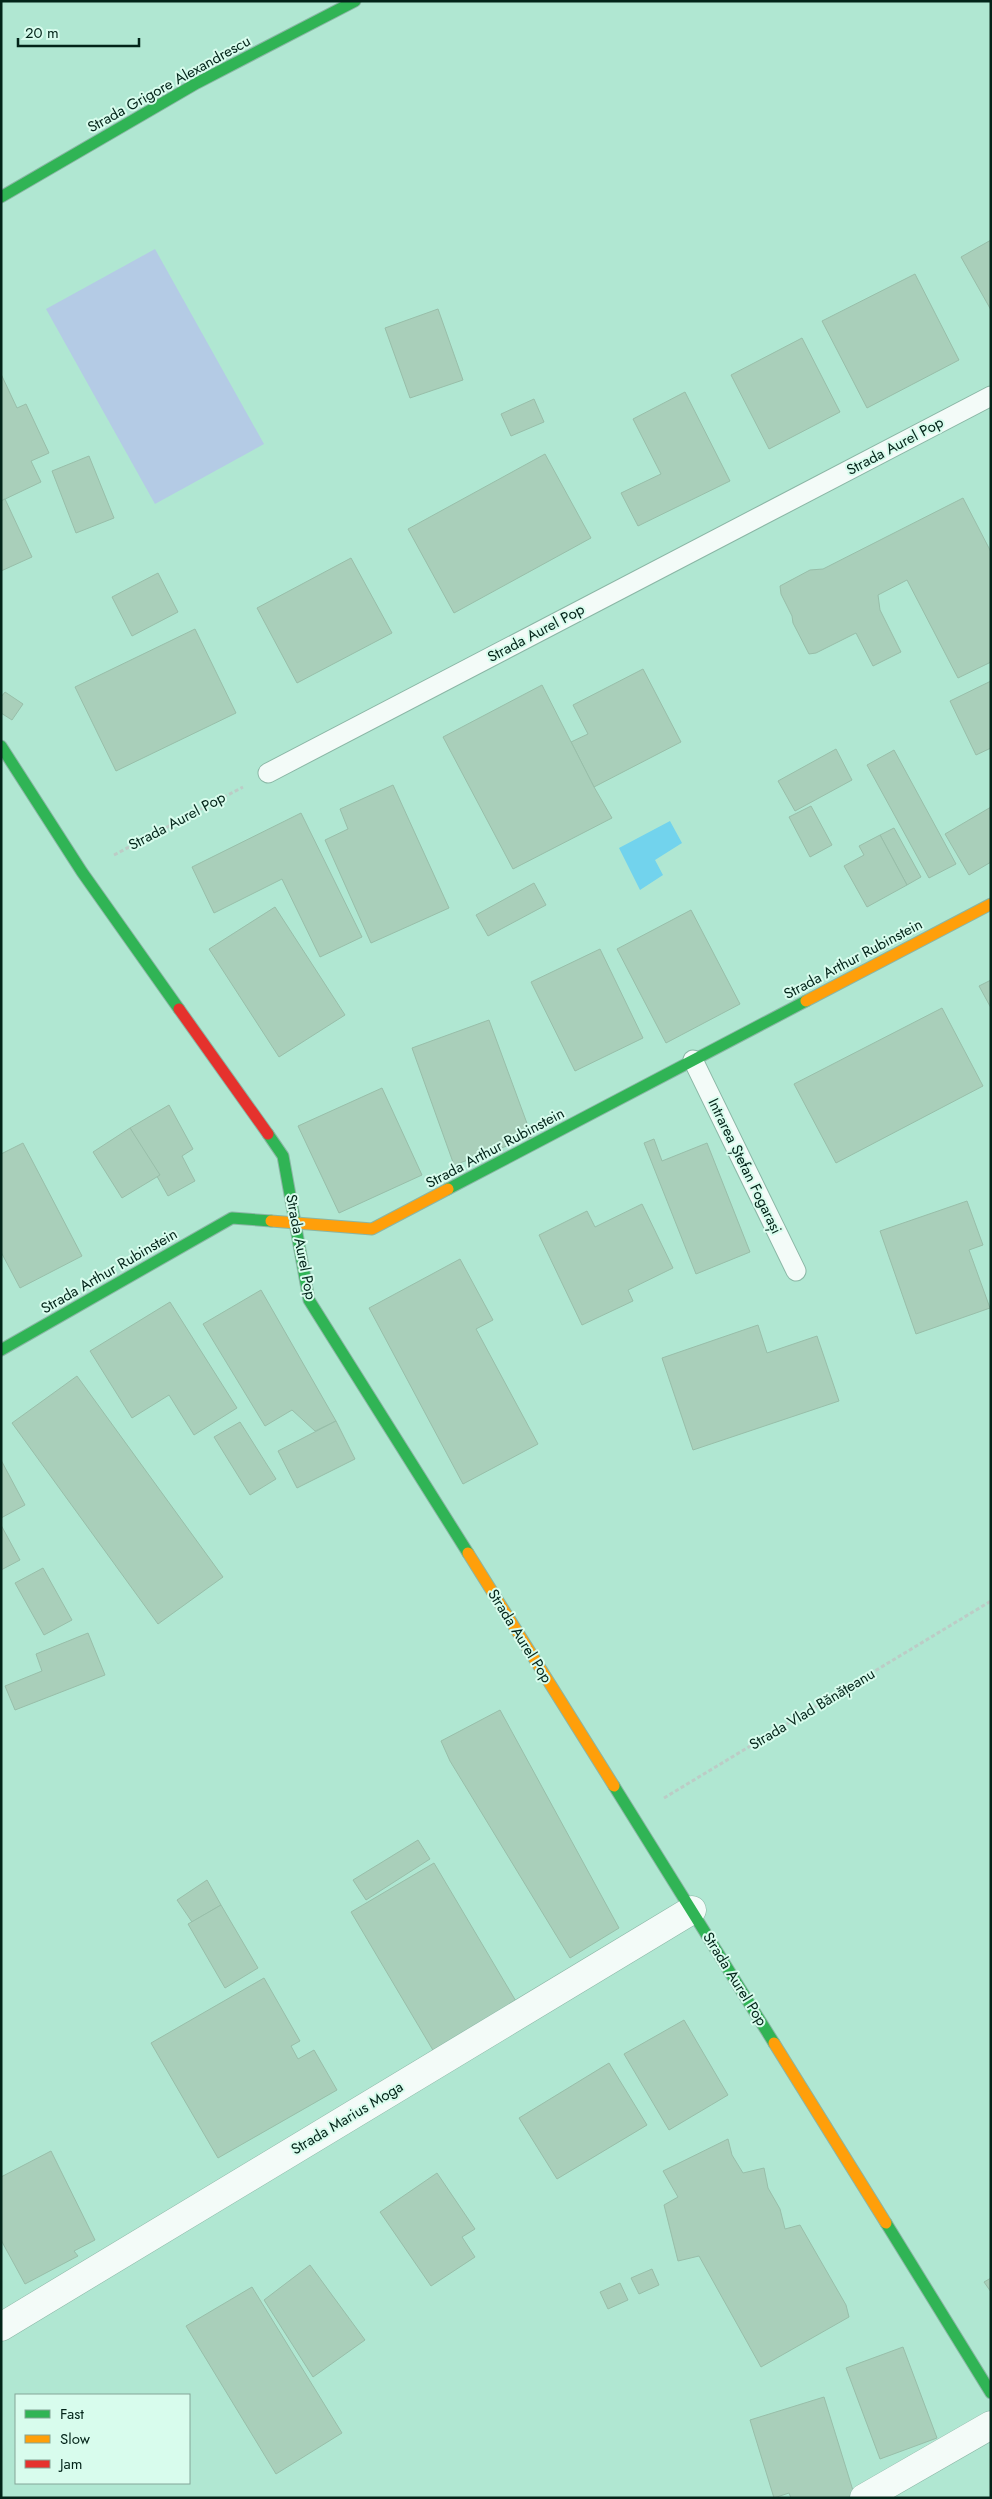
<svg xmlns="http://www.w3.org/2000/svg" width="992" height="2499" font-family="Jost,sans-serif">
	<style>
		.green { fill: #b4cbe5 }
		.water { fill: #72d3ed }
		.building { fill: #a9cfba; stroke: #98bea9 }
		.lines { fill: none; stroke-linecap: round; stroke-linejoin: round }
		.lane-casing { stroke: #8ab6a5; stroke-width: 21 }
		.street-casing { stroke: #8ab6a5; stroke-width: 29 }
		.fast-casing { stroke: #8ab6a5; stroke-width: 13 }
		.slow-casing { stroke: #8ab6a5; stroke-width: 13 }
		.jam-casing { stroke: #8ab6a5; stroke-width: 13 }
		.path { stroke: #bcccc6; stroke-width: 3; stroke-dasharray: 4 2.5; stroke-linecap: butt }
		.lane { stroke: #f3fbf8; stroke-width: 19 }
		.street { stroke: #f3fbf8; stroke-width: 28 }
		.fast { stroke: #30b455; stroke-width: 11 }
		.slow { stroke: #ff9f0a; stroke-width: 11 }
		.jam { stroke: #e5322d; stroke-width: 11 }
		.labels { text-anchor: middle; stroke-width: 4; stroke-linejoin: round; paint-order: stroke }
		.street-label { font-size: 15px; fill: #032419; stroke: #d8fced }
	</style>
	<rect width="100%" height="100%" fill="#b0e7d2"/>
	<path class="green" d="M155 249 264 444 155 504 46 309Z"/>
	<path class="water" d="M670 821 682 843 655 860 663 875 640 890 619 848Z"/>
	<g class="building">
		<path d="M991 240V310L961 257Z"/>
		<path d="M915 274 959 360 867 408 822 321Z"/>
		<path d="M438 309 463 380 410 398 385 328Z"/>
		<path d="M802 338 840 412 769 449 731 375Z"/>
		<path d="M1 374 17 408 26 404 49 453 31 461 41 482 1 501Z"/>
		<path d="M685 392 730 481 638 526 621 493 661 474 633 419Z"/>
		<path d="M534 399 544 422 511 436 501 414Z"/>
		<path d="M545 454 591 538 454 613 408 529Z"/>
		<path d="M89 456 114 518 76 533 52 471Z"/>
		<path d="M963 498 991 552V662L958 678 907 580 878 595 880 610 901 652 873 666 856 633 816 653 809 654 793 623 792 616 781 594 780 586 810 570 823 569Z"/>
		<path d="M5 499 32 557 1 571V501Z"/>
		<path d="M351 558 392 633 297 683 257 608Z"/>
		<path d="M158 573 178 612 132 636 112 597Z"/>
		<path d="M195 629 236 713 116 771 75 687Z"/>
		<path d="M643 669 681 742 594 787 571 742 588 734 573 705Z"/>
		<path d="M991 681V748L976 755 950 701Z"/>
		<path d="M542 685 594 787 612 818 513 869 443 737Z"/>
		<path d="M5 692 23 704 12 720 1 713V697Z"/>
		<path d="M836 749 852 780 795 811 778 781Z"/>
		<path d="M894 750 956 864 929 878 867 765Z"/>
		<path d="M393 785 449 908 371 943 325 840 348 829 340 809Z"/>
		<path d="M811 806 832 845 810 857 789 817Z"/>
		<path d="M991 807V862L969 875 945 834Z"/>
		<path d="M301 813 362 937 320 957 282 879 214 913 192 867Z"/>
		<path d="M894 828 921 877 907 885 880 835Z"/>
		<path d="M880 835 907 885 867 907 844 866 864 855 859 846Z"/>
		<path d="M534 883 546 905 488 936 476 915Z"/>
		<path d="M275 907 345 1015 279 1057 209 949Z"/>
		<path d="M691 910 740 1004 666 1043 617 949Z"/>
		<path d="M600 949 643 1038 575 1071 531 982Z"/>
		<path d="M991 980V1008L979 986Z"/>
		<path d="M942 1008 983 1086 836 1163 794 1084Z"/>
		<path d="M489 1020 532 1137 454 1165 412 1048Z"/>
		<path d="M382 1088 422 1175 339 1213 298 1126Z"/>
		<path d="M169 1105 193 1149 182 1156 195 1181 168 1196 130 1128Z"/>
		<path d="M130 1128 160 1175 122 1198 93 1152Z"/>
		<path d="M654 1139 662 1161 707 1143 750 1252 696 1274 644 1143Z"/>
		<path d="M23 1143 82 1256 20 1288 1 1252V1154Z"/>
		<path d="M967 1201 983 1245 969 1250 990 1308 916 1334 880 1231Z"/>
		<path d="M642 1204 673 1268 628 1290 633 1301 582 1325 539 1235 587 1211 595 1227Z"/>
		<path d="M460 1259 493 1320 476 1329 538 1444 463 1484 369 1308Z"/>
		<path d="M261 1290 336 1421 315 1431 292 1410 265 1426 203 1324Z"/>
		<path d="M170 1302 237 1408 194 1435 169 1395 132 1418 90 1351Z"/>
		<path d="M758 1325 767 1353 817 1336 839 1401 693 1450 662 1358Z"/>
		<path d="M77 1376 223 1577 158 1624 12 1423Z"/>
		<path d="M336 1421 355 1459 297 1488 278 1451Z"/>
		<path d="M240 1422 276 1479 250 1495 214 1437Z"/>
		<path d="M1 1460 25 1505 1 1518Z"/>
		<path d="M1 1525 20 1560 1 1570Z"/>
		<path d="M43 1568 72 1620 44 1635 15 1583Z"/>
		<path d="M88 1633 105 1675 15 1710 5 1686 42 1671 36 1654Z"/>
		<path d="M500 1710 619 1928 570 1958 450 1761 441 1741Z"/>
		<path d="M418 1840 430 1859 366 1900 353 1880Z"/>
		<path d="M434 1863 520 2008 437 2057 351 1912Z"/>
		<path d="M207 1880 221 1905 192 1922 177 1900Z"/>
		<path d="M221 1905 258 1968 225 1988 188 1924Z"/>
		<path d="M264 1978 300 2041 291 2046 298 2059 314 2050 337 2090 218 2158 151 2043Z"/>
		<path d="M684 2020 728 2095 669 2130 624 2054Z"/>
		<path d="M609 2063 647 2125 557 2179 519 2118Z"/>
		<path d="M728 2139 732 2155 743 2173 764 2168 768 2188 780 2209 785 2229 800 2225 846 2305 849 2317 761 2367 699 2256 678 2261 664 2205 678 2197 663 2171Z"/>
		<path d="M51 2151 95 2240 74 2251 78 2256 25 2284 1 2240V2177Z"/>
		<path d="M437 2173 475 2229 462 2237 475 2257 431 2286 380 2212Z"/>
		<path d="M310 2265 365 2340 313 2377 264 2300Z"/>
		<path d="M652 2269 659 2285 639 2294 631 2278Z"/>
		<path d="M991 2278V2292L984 2282Z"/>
		<path d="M620 2283 628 2300 608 2309 600 2292Z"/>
		<path d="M252 2287 342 2433 276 2474 186 2326Z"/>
		<path d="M903 2347 937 2438 880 2459 846 2368Z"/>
		<path d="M824 2397 855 2497 791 2498 789 2493 774 2498 750 2420Z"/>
	</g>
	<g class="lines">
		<g class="lane-casing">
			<g id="lane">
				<path d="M268 773 991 396"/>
				<path d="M693 1060 796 1271"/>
			</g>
		</g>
		<g class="street-casing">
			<g id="street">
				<path d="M1 2327 692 1910"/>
				<path d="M864 2498 991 2425"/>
			</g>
		</g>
		<g class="fast-casing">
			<g id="fast">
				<path d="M1 197 197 83 355 1"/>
				<path d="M1 746 82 872 179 1009"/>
				<path d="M268 1134 283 1156 309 1300 468 1553"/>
				<path d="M448 1189 806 1001"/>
				<path d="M1 1350 232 1218 271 1221"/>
				<path d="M614 1786 774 2043"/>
				<path d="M886 2223 991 2393"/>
			</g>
		</g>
		<g class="slow-casing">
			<g id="slow">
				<path d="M806 1001 991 904"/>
				<path d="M271 1221 372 1229 448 1189"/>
				<path d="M468 1553 614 1786"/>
				<path d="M774 2043 886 2223"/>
			</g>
		</g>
		<g class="jam-casing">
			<path id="jam" d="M179 1009 268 1134"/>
		</g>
		<g class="path">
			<path d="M114 855 243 787"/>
			<path d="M664 1798 991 1601"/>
		</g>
		<use href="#lane" class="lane"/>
		<use href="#street" class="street"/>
		<use href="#fast" class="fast"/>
		<use href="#slow" class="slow"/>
		<use href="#jam" class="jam"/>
	</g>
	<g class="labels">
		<g class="street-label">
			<text transform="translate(169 84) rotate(-29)" y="5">Strada Grigore Alexandrescu</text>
			<text transform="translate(895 446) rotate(-28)" y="5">Strada Aurel Pop</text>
			<text transform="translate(536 633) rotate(-28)" y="5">Strada Aurel Pop</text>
			<text transform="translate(177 821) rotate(-28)" y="5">Strada Aurel Pop</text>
			<text transform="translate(853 959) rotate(-28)" y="5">Strada Arthur Rubinstein</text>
			<text transform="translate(495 1148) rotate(-28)" y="5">Strada Arthur Rubinstein</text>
			<text transform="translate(745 1166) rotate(64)" y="5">Intrarea Ștefan Fogarași</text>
			<text transform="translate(301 1247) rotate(79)" y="5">Strada Aurel Pop</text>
			<text transform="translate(109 1271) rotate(-30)" y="5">Strada Arthur Rubinstein</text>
			<text transform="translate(520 1636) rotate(58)" y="5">Strada Aurel Pop</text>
			<text transform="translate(812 1709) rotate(-31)" y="5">Strada Vlad Bănățeanu</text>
			<text transform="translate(735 1979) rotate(58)" y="5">Strada Aurel Pop</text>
			<text transform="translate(347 2118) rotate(-31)" y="5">Strada Marius Moga</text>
		</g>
	</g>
	<rect width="992" height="2499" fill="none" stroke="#032419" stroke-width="5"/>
	<rect x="15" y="2394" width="175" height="90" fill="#d8fced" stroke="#83a698"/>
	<rect x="25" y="2410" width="25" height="8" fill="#30b455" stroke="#83a698"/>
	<text x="60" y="2419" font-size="15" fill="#032419">Fast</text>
	<rect x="25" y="2435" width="25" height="8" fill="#ff9f0a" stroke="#83a698"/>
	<text x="60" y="2444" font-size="15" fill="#032419">Slow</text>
	<rect x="25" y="2460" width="25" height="8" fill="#e5322d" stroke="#83a698"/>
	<text x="60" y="2469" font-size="15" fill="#032419">Jam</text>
	<path d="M18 38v8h121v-8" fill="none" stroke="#032419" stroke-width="2.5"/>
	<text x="25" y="38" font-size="15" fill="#032419" stroke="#d8fced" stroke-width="4" paint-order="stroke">20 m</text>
</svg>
